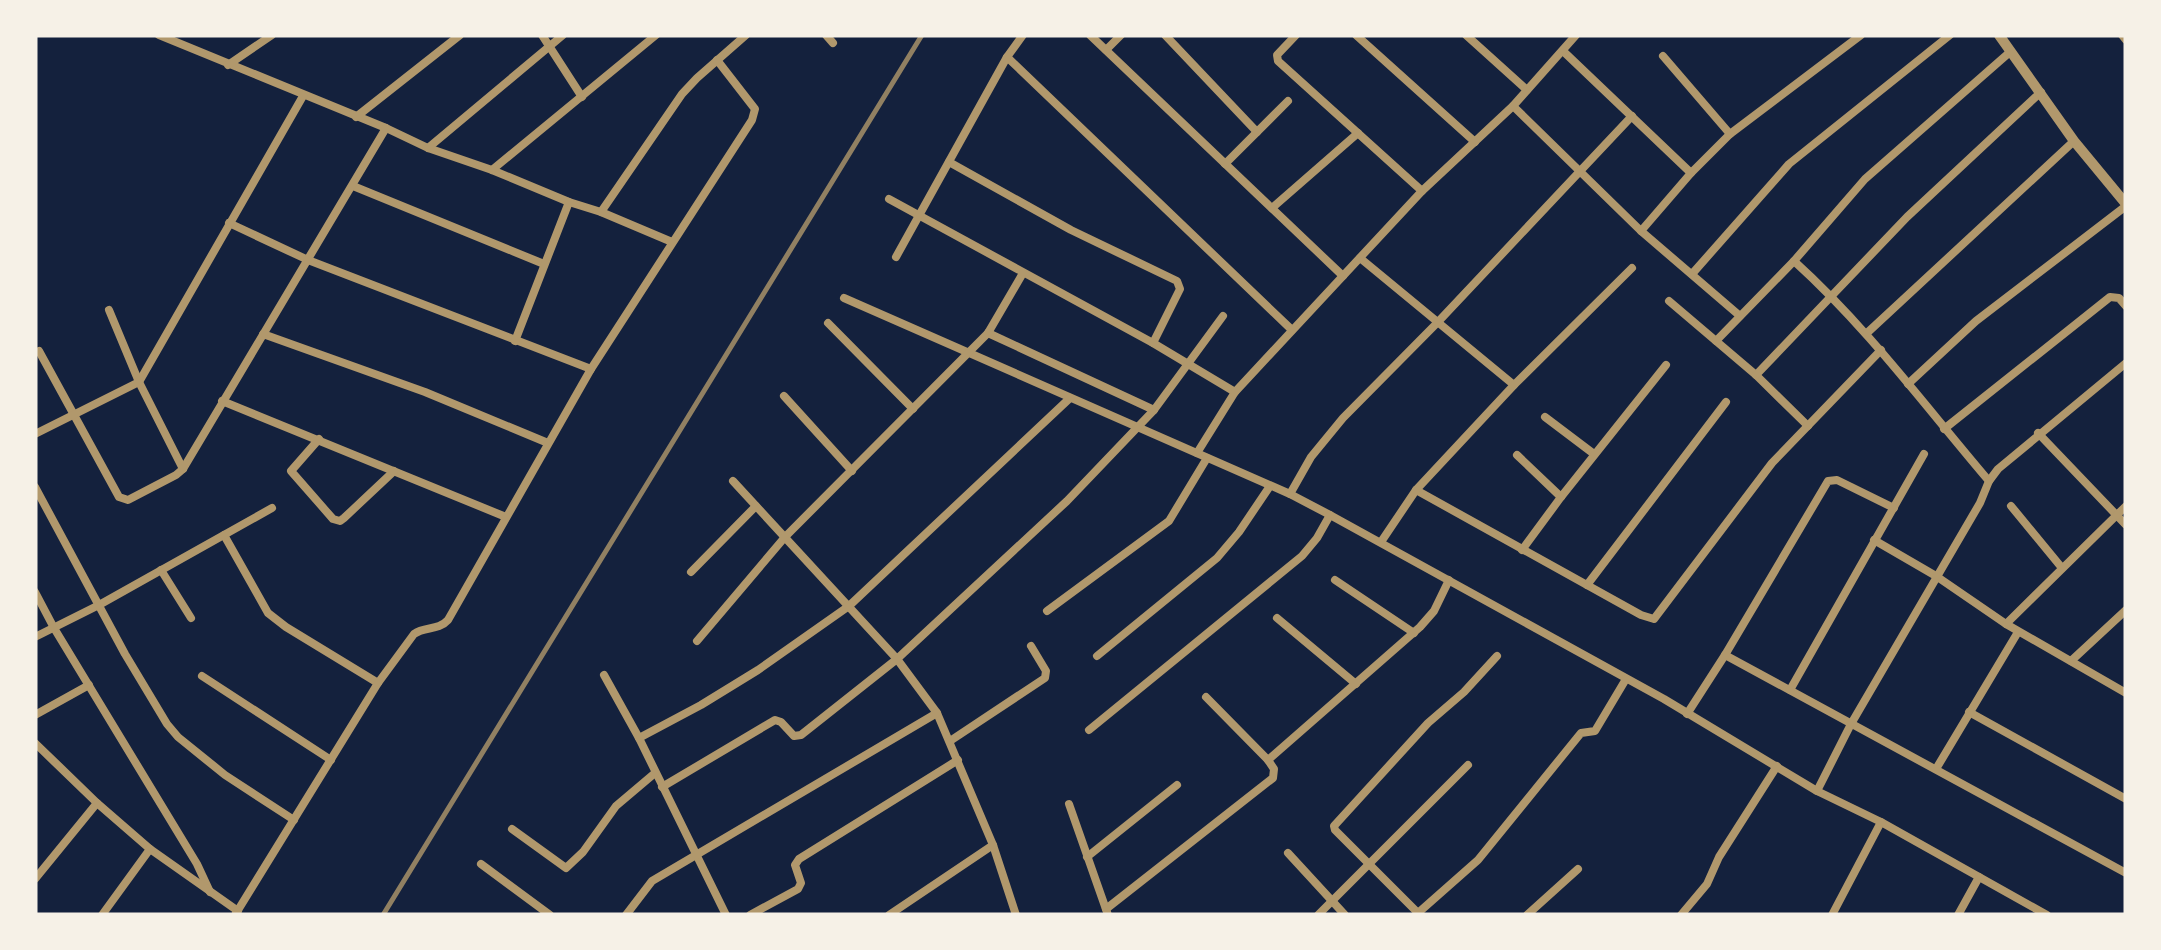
<svg xmlns="http://www.w3.org/2000/svg" width="2161" height="950" font-family="'Roboto Condensed',sans-serif">
	<style>
		.lines { fill: none; stroke-linecap: round; stroke-linejoin: round }
		.minor { stroke: #b1986c; stroke-width: 8 }
		.tertiary { stroke: #b1986c; stroke-width: 10 }
		.rail { stroke: #918062; stroke-width: 5 }
	</style>
	<rect width="100%" height="100%" fill="#14213d"/>
	<g class="lines">
		<g class="minor">
			<path d="M159 35 386 128 428 148 492 170 569 202 601 212 672 242"/>
			<path d="M542 35 582 97"/>
			<path d="M826 35 833 43"/>
			<path d="M1090 35 1343 276"/>
			<path d="M1165 35 1257 132"/>
			<path d="M1296 35 1277 55 1278 61 1422 191"/>
			<path d="M1356 35 1475 142"/>
			<path d="M1466 35 1527 90"/>
			<path d="M2122 35 2126 40"/>
			<path d="M1106 50 1121 35"/>
			<path d="M1563 51 1691 173"/>
			<path d="M1663 56 1730 134"/>
			<path d="M1007 57 1292 330"/>
			<path d="M228 65 272 35"/>
			<path d="M1513 106 1641 231 1740 316"/>
			<path d="M356 117 460 35"/>
			<path d="M428 148 563 35"/>
			<path d="M949 162 1071 230 1177 281 1180 289 1153 343"/>
			<path d="M1225 164 1288 101"/>
			<path d="M492 170 656 35"/>
			<path d="M353 186 544 264"/>
			<path d="M889 199 1153 343 1235 392"/>
			<path d="M1272 208 1358 133"/>
			<path d="M601 212 682 94 697 78 746 35"/>
			<path d="M229 223 308 260 591 369"/>
			<path d="M1641 231 1691 173 1730 134 1861 35"/>
			<path d="M896 257 1007 57 1023 35"/>
			<path d="M1360 258 1514 385"/>
			<path d="M1794 261C1867 327 1925 406 1989 481"/>
			<path d="M1692 274 1789 164 1950 35"/>
			<path d="M844 298 1290 494 1330 515 1664 699 1817 791 1881 822 2047 915"/>
			<path d="M1669 301 1756 375 1808 426"/>
			<path d="M109 310 139 382 183 469"/>
			<path d="M828 323 913 409"/>
			<path d="M988 333 1154 410"/>
			<path d="M1867 333 2074 141"/>
			<path d="M263 334 425 392 548 443"/>
			<path d="M515 341 569 202"/>
			<path d="M1716 341 1794 261 1865 179 2010 52"/>
			<path d="M39 351 119 497 128 500 176 475 183 469 386 128"/>
			<path d="M1756 375 1907 217 2041 92"/>
			<path d="M1908 384 1976 321 2126 206"/>
			<path d="M784 396 852 471"/>
			<path d="M222 401 506 517"/>
			<path d="M1545 417 1594 454"/>
			<path d="M1944 429 2110 297 2119 298 2126 306"/>
			<path d="M2038 433 2126 525"/>
			<path d="M35 434 139 382 303 96"/>
			<path d="M319 439 291 471 333 519 340 521 344 518 394 471"/>
			<path d="M1197 453 1235 392 1422 191 1513 106 1576 35"/>
			<path d="M1517 455 1561 497"/>
			<path d="M733 481 897 659 937 713 993 845 1016 915"/>
			<path d="M35 487 125 654 167 724 178 737 225 775 294 820"/>
			<path d="M1416 490 1641 615 1654 619 1772 463 1881 350"/>
			<path d="M1290 494 1311 457 1343 418 1437 323 1632 116"/>
			<path d="M2011 506 2062 568"/>
			<path d="M224 535 268 613 286 627 378 683"/>
			<path d="M1874 540 1936 576 2006 624 2126 693"/>
			<path d="M1381 542 1416 490 1514 385 1632 268"/>
			<path d="M1522 550 1561 497 1666 365"/>
			<path d="M161 570 191 618"/>
			<path d="M691 572 756 506"/>
			<path d="M1335 580 1414 633"/>
			<path d="M1587 585 1726 402"/>
			<path d="M35 592 54 628 197 864 210 892"/>
			<path d="M1047 611 1169 521 1207 458"/>
			<path d="M1277 618 1356 684"/>
			<path d="M2006 624 2126 506"/>
			<path d="M35 637 99 605 272 508"/>
			<path d="M697 641 785 537 988 333 1023 273"/>
			<path d="M1725 655 2126 873"/>
			<path d="M1097 656 1217 558 1239 532 1270 486"/>
			<path d="M2071 661 2126 610"/>
			<path d="M604 675 639 738 726 915"/>
			<path d="M202 676 331 760"/>
			<path d="M1790 690 1924 454"/>
			<path d="M1969 712 2126 799"/>
			<path d="M1687 714 1725 655 1828 481 1837 480 1894 508"/>
			<path d="M35 715 89 685"/>
			<path d="M1089 730 1302 556 1317 538 1330 515"/>
			<path d="M639 738 701 705 758 670 849 606 1070 398"/>
			<path d="M950 741 1045 678 1046 671 1031 646"/>
			<path d="M35 743 97 803 150 849 238 911"/>
			<path d="M1268 760 1420 627 1434 611 1449 580"/>
			<path d="M1936 769 2018 632"/>
			<path d="M662 787 775 720 781 722 794 736 801 735 897 659 1067 501 1154 410 1223 316"/>
			<path d="M1817 791 1851 724 1980 503 1989 481 1998 469 2126 363"/>
			<path d="M1069 804 1108 915"/>
			<path d="M512 829 566 868 583 852 616 806 655 773"/>
			<path d="M1288 853 1345 915"/>
			<path d="M1087 857 1177 785"/>
			<path d="M481 864 550 915"/>
			<path d="M35 879 97 803"/>
			<path d="M1106 909 1273 778 1274 769 1268 760 1206 697"/>
			<path d="M1418 913 1478 860 1581 733 1595 731 1626 679"/>
			<path d="M102 915 150 849"/>
			<path d="M235 915 378 683 414 634C425 626 438 631 448 620L591 369 752 120 755 109 717 60"/>
			<path d="M626 915 652 881 937 713"/>
			<path d="M750 915 798 889 801 883 795 865 799 859 958 760"/>
			<path d="M889 915 993 845"/>
			<path d="M1318 915 1468 765"/>
			<path d="M1420 915 1335 830 1334 826 1428 723 1464 692 1497 656"/>
			<path d="M1527 915 1578 869"/>
			<path d="M1681 915 1707 884 1719 857 1777 766"/>
			<path d="M1832 915 1881 822"/>
			<path d="M1958 915 1979 877"/>
		</g>
		<path class="tertiary" d="M1999 35 2074 141 2126 204"/>
		<path class="rail" d="M383 915 922 35"/>
	</g>
	<rect width="2161" height="950" fill="none" stroke="#f6f1e7" stroke-width="75"/>
</svg>
